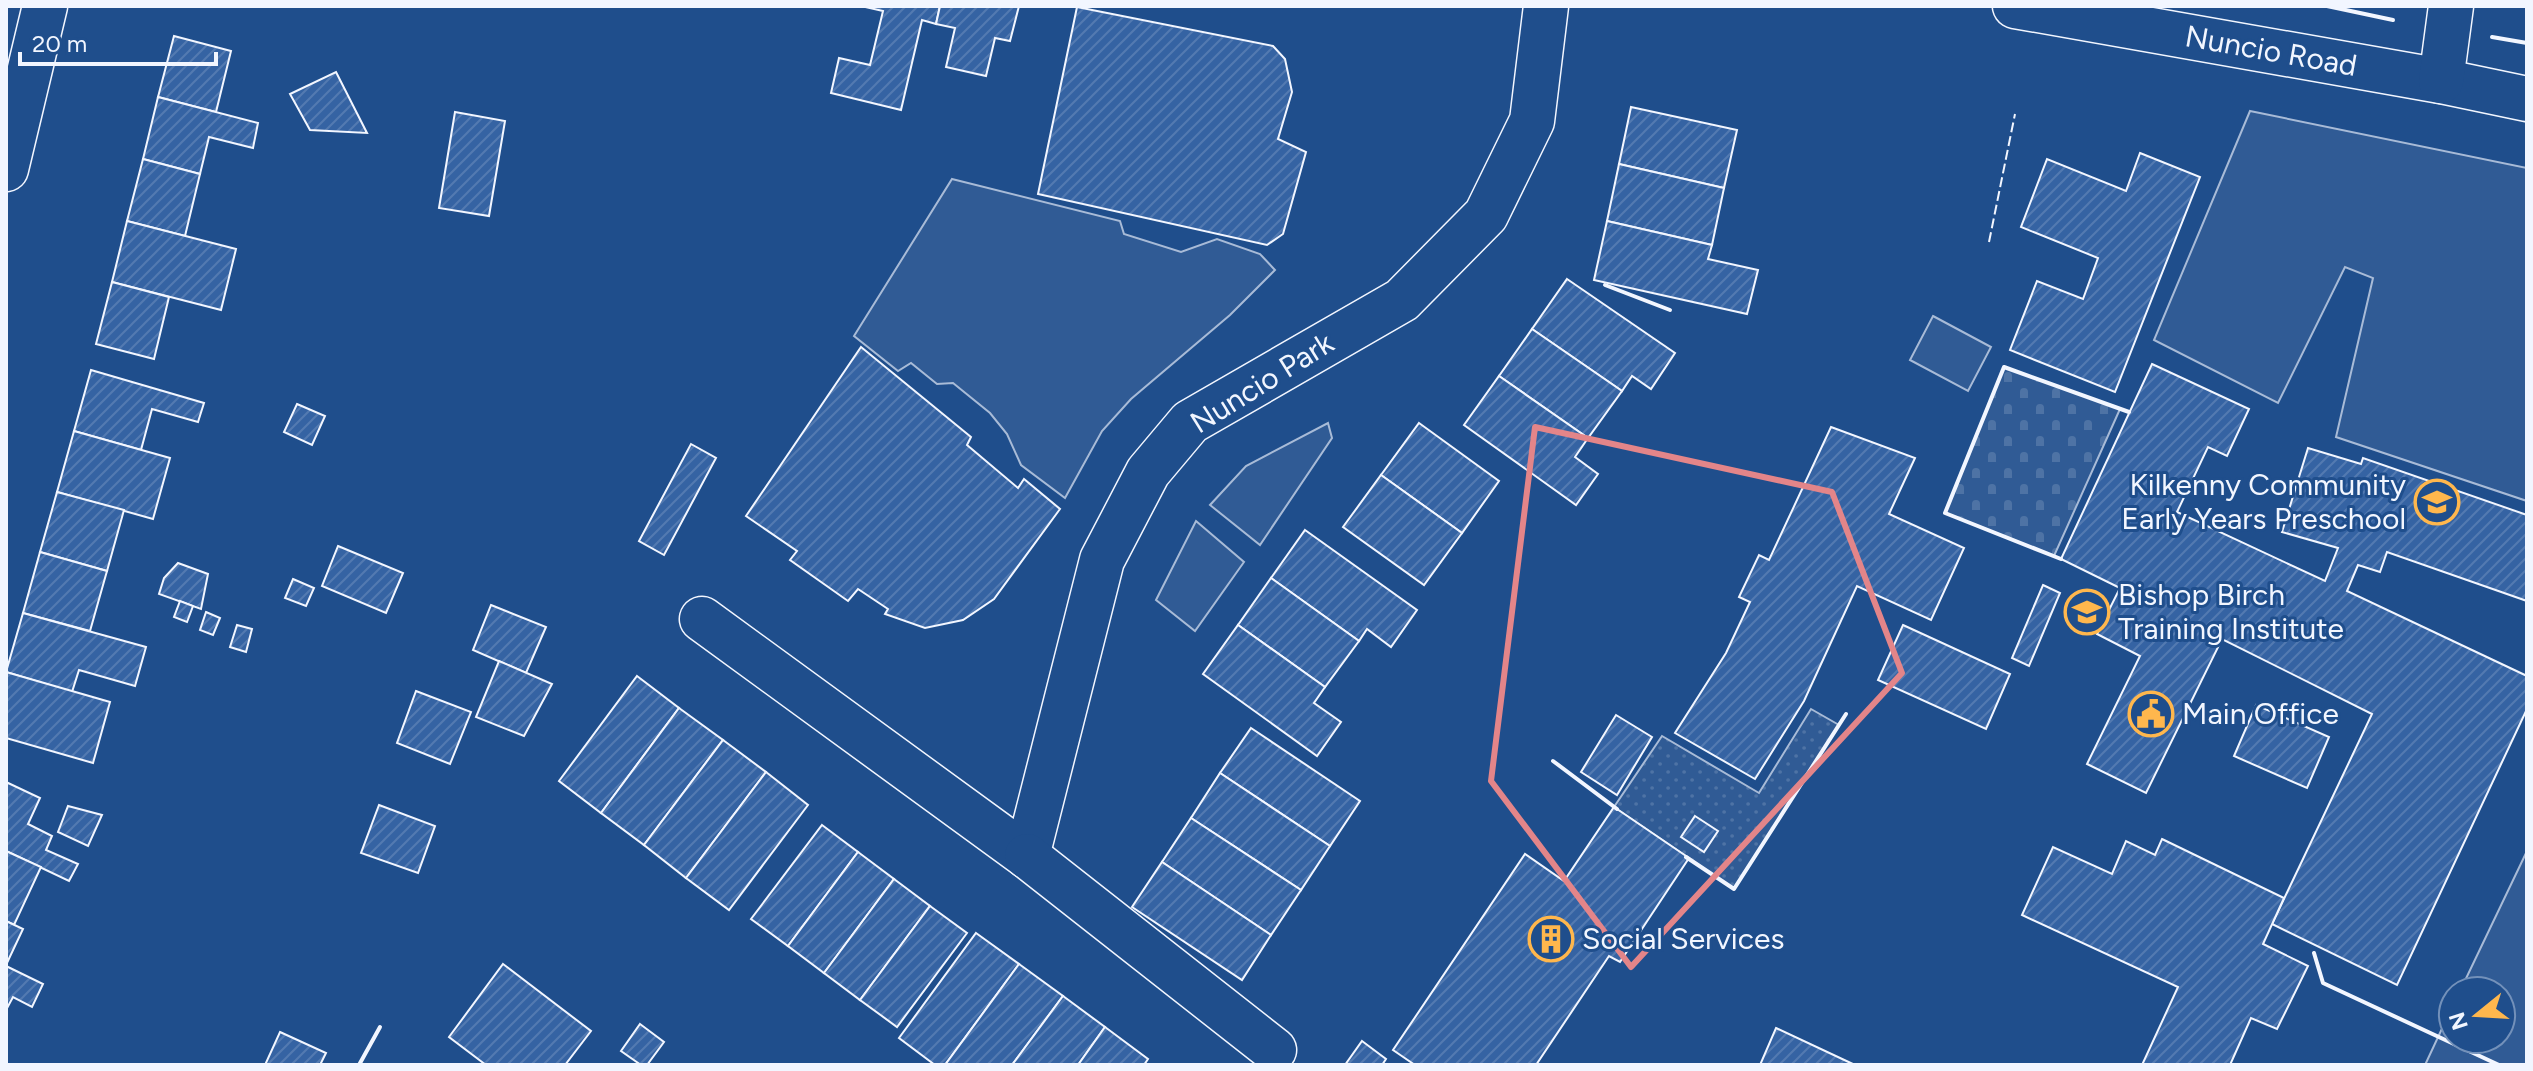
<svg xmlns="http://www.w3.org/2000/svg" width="2533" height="1071" font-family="Figtree,sans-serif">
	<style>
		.built { fill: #305b95; stroke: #a8bbd7; stroke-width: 2 }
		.cemetery { fill: url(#cemetery-stones); stroke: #a8bbd7; stroke-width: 2 }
		.garden { fill: url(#garden-dots); stroke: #a8bbd7; stroke-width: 2 }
		.building { fill: url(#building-hatch); stroke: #f2f6ff; stroke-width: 2 }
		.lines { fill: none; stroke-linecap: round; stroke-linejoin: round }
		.minor-casing { stroke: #f2f6ff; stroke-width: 47 }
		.minor { stroke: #1f4e8c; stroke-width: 44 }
		.fence { stroke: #f2f6ff; stroke-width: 2; stroke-dasharray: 10 4; stroke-linecap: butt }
		.wall { stroke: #f2f6ff; stroke-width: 4 }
		.marked { fill: none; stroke: #e38589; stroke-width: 6; stroke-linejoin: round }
		.labels { text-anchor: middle; stroke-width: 6; stroke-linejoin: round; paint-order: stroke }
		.street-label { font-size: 30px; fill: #f2f6ff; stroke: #1f4e8c }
		.poi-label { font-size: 30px; fill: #f2f6ff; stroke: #1f4e8c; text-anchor: start }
	</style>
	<defs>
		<pattern id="cemetery-stones" width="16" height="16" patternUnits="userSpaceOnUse" patternTransform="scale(2)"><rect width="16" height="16" fill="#305b95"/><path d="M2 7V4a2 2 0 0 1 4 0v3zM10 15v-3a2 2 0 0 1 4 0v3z" fill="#4e73a5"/></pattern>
		<pattern id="garden-dots" width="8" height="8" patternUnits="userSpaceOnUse" patternTransform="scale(2)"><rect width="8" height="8" fill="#305b95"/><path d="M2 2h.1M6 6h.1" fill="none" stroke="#4e73a5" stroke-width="1.8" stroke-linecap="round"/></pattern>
		<pattern id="building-hatch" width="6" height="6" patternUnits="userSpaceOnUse" patternTransform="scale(2)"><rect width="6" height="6" fill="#3563a3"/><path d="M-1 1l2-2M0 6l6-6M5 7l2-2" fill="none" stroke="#537ab1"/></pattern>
	</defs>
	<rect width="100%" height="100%" fill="#1f4e8c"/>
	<g class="built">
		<path d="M2250 111 2527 168V501L2336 437 2373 278 2345 267 2278 403 2154 340Z"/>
		<path d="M952 179 1120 221 1124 234 1181 252 1217 239 1260 254 1275 270 1230 315 1131 399 1102 431 1065 498 1021 465 1007 434 990 413 953 383 937 384 911 363 898 371 854 336Z"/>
		<path d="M1933 316 1991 347 1968 391 1910 360Z"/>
		<path d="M1328 423 1332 438 1260 545 1210 505 1246 466Z"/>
		<path d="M1196 521 1244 562 1195 631 1156 600Z"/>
		<path d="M2527 851V1065H2425L2453 1005V1039H2501V991H2460Z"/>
	</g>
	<path class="cemetery" d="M2004 367 2120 409 2054 556 1945 513Z"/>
	<path class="garden" d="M1811 709 1839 725 1734 889 1614 807 1662 736 1759 793Z"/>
	<g class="building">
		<path d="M861 6H940L936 24 922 20 901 110 831 93 839 58 870 65 883 11Z"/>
		<path d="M940 6H1019L1010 41 995 38 986 76 946 67 955 28 936 24Z"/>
		<path d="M1077 7 1273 46 1285 59 1292 92 1278 139 1306 152 1283 234 1267 245 1038 194Z"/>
		<path d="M174 36 231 51 216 112 158 97Z"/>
		<path d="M336 72 367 133 310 130 290 94Z"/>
		<path d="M158 97 258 123 253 148 209 137 200 174 143 159Z"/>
		<path d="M1631 107 1737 130 1724 188 1619 164Z"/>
		<path d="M455 112 505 121 489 216 439 208Z"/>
		<path d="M2140 153 2200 177 2115 392 2010 350 2037 281 2083 299 2098 258 2021 227 2047 159 2126 191Z"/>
		<path d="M143 159 200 174 185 236 127 221Z"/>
		<path d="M1619 164 1724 188 1712 245 1607 221Z"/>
		<path d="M127 221 236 249 221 310 112 282Z"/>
		<path d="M1607 221 1712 245 1708 259 1758 270 1747 314 1594 280Z"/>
		<path d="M1567 279 1675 353 1651 389 1632 376 1622 391 1532 329Z"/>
		<path d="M112 282 169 297 154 359 96 344Z"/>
		<path d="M1532 329 1622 391 1588 438 1499 376Z"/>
		<path d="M861 347 971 437 967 445 1018 488 1024 479 1060 509 994 599 963 620 925 628 885 614 888 609 858 589 848 601 790 560 797 551 746 516Z"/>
		<path d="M2152 364 2249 409 2227 456 2208 447 2177 512 2325 581 2338 548 2282 532 2308 448 2361 464 2363 458 2527 515V601L2387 552 2380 572 2358 565 2347 591 2527 676V709L2397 985 2272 924 2372 714 2222 639 2146 793 2087 764 2140 656 2097 634 2120 588 2061 559Z"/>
		<path d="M91 370 204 403 198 422 152 409 141 450 74 431Z"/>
		<path d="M1499 376 1588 438 1575 457 1598 474 1576 505 1464 425Z"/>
		<path d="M297 404 325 416 312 445 284 432Z"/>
		<path d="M1419 423 1499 481 1462 533 1381 475Z"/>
		<path d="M1831 427 1915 458 1889 514 1964 548 1931 620 1857 586 1804 701 1755 779 1675 733 1726 653 1750 602 1739 597 1759 555 1769 560Z"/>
		<path d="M74 431 170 458 153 519 57 492Z"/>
		<path d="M691 444 716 458 664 555 639 541Z"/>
		<path d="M1381 475 1462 533 1424 585 1343 527Z"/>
		<path d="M57 492 124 510 107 571 40 552Z"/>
		<path d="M1305 530 1417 610 1391 647 1367 629 1359 641 1271 578Z"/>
		<path d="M338 546 403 573 386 613 322 586Z"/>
		<path d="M40 552 107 571 90 631 23 613Z"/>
		<path d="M178 563 208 574 201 609 159 594 164 578Z"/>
		<path d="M1271 578 1359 641 1325 687 1238 625Z"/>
		<path d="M293 579 314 588 306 606 285 598Z"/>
		<path d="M2043 585 2060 593 2029 666 2012 658Z"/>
		<path d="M180 601 193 606 187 622 174 617Z"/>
		<path d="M491 605 546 627 526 673 473 650Z"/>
		<path d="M206 612 220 618 213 635 200 630Z"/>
		<path d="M23 613 146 647 135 686 79 670 72 692 6 672Z"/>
		<path d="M237 625 252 629 246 652 230 647Z"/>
		<path d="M1238 625 1325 687 1314 703 1341 722 1317 756 1203 674Z"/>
		<path d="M1903 625 2010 674 1986 729 1878 680Z"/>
		<path d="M499 661 552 684 524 736 476 717Z"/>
		<path d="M6 672 110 702 93 763 6 738Z"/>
		<path d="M637 676 679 708 601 813 559 781Z"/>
		<path d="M416 691 471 712 450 764 397 743Z"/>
		<path d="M2256 705 2329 737 2307 788 2234 756Z"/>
		<path d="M679 708 723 740 644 845 601 813Z"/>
		<path d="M1616 715 1652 737 1617 795 1581 772Z"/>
		<path d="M1251 728 1360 801 1330 846 1220 773Z"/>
		<path d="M723 740 766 772 686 878 644 845Z"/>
		<path d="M766 772 808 805 729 910 686 878Z"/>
		<path d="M1220 773 1330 846 1301 890 1191 818Z"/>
		<path d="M6 782 40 798 28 824 52 836 46 850 78 864 69 881 6 851Z"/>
		<path d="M379 805 435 826 418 873 361 853Z"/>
		<path d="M68 806 102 815 88 846 58 832Z"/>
		<path d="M1614 807 1689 858 1620 962 1609 956 1536 1065H1415L1393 1050 1525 854 1564 881Z"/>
		<path d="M1695 816 1718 831 1704 852 1681 837Z"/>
		<path d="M1191 818 1301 890 1271 935 1162 862Z"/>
		<path d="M822 825 858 852 788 946 751 919Z"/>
		<path d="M2162 839 2284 898 2263 944 2308 966 2277 1029 2251 1018 2230 1065H2142L2178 987 2022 915 2053 847 2112 874 2126 841 2155 855Z"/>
		<path d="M6 851 41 867 14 925 6 921Z"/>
		<path d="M858 852 894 879 824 973 788 946Z"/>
		<path d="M1162 862 1271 935 1242 980 1132 907Z"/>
		<path d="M894 879 930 906 860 1000 824 973Z"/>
		<path d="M930 906 967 933 897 1027 860 1000Z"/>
		<path d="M6 921 23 929 6 965Z"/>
		<path d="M976 933 1019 964 945 1065H935L899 1038Z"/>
		<path d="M503 964 591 1031 565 1065H486L449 1037Z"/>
		<path d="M1019 964 1063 996 1012 1065H945Z"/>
		<path d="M6 966 43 984 32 1007 13 997 6 1010Z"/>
		<path d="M1063 996 1105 1027 1078 1065H1012Z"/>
		<path d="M640 1024 664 1042 647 1065H641L621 1051Z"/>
		<path d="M1105 1027 1148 1059 1144 1065H1078Z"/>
		<path d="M1776 1028 1855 1065H1760Z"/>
		<path d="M280 1032 326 1053 320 1065H265Z"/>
		<path d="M1362 1041 1386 1059 1382 1065H1345Z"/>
	</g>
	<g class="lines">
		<g class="minor-casing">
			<g id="minor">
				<path d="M2015 6 2441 81 2527 99"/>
				<path d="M2441 81 2451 6"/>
				<path d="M6 169 45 6"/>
				<path d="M702 619 1027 856 1102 560 1148 472 1190 422 1402 300 1486 215 1532 121 1546 6"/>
				<path d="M1027 856 1274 1050"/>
			</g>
		</g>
		<use href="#minor" class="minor"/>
		<path class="fence" d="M1989 242 2015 114"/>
		<g class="wall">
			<path d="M2327 6 2393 20"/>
			<path d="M2492 37 2527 43"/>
			<path d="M1605 285 1670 310"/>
			<path d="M2061 559 1945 513 2004 367 2129 412"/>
			<path d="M1553 761 1617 809"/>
			<path d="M1686 857 1734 889 1846 714"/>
			<path d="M2314 953 2323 983 2499 1065"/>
			<path d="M359 1065 380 1027"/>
		</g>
	</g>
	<path class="marked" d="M1535 427 1832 492 1902 673 1631 967 1491 781Z"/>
	<defs>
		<g id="school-ring" transform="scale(2.3)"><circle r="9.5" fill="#1f4e8c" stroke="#ffb74d" stroke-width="1.5"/><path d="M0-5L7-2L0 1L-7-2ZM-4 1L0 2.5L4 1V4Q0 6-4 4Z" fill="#ffb74d"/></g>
		<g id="university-ring" transform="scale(2.3)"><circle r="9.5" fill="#1f4e8c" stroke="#ffb74d" stroke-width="1.5"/><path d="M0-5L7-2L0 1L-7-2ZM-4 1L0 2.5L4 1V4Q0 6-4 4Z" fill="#ffb74d"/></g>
		<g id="civic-ring" transform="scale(2.3)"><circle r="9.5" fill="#1f4e8c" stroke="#ffb74d" stroke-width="1.5"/><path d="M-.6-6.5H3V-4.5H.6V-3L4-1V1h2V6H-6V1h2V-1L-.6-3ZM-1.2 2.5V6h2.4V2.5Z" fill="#ffb74d"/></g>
		<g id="building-ring" transform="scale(2.3)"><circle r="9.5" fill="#1f4e8c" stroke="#ffb74d" stroke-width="1.5"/><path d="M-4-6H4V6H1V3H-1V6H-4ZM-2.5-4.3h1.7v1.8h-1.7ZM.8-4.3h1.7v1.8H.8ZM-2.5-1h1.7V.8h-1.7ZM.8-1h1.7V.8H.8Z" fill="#ffb74d"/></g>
	</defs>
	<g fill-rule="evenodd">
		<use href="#school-ring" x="2437" y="502"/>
		<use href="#university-ring" x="2087" y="612"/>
		<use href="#civic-ring" x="2151" y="714"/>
		<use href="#building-ring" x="1551" y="939"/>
	</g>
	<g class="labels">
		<g class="street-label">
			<text transform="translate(2271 51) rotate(10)" y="10">Nuncio Road</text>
			<text transform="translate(1262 383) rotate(-32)" y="10">Nuncio Park</text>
		</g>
		<g class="poi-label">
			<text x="2406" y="495" text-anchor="end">Kilkenny Community<tspan x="2406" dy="34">Early Years Preschool</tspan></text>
			<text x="2118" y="605">Bishop Birch<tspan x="2118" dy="34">Training Institute</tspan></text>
			<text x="2182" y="724">Main Office</text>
			<text x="1582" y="949">Social Services</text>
		</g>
	</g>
	<rect width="2533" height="1071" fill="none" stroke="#f2f6ff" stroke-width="16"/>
	<g transform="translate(2477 1015) rotate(252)"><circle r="38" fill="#1f4e8c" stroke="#7391ba" stroke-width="2"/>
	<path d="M0-6L14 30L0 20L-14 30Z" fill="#ffb74d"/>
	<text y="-12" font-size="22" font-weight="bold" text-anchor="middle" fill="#f2f6ff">N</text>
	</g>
	<path d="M20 52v12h196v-12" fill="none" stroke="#f2f6ff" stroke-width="4"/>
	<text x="32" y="52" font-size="24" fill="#f2f6ff" stroke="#1f4e8c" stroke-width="6" paint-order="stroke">20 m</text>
</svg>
